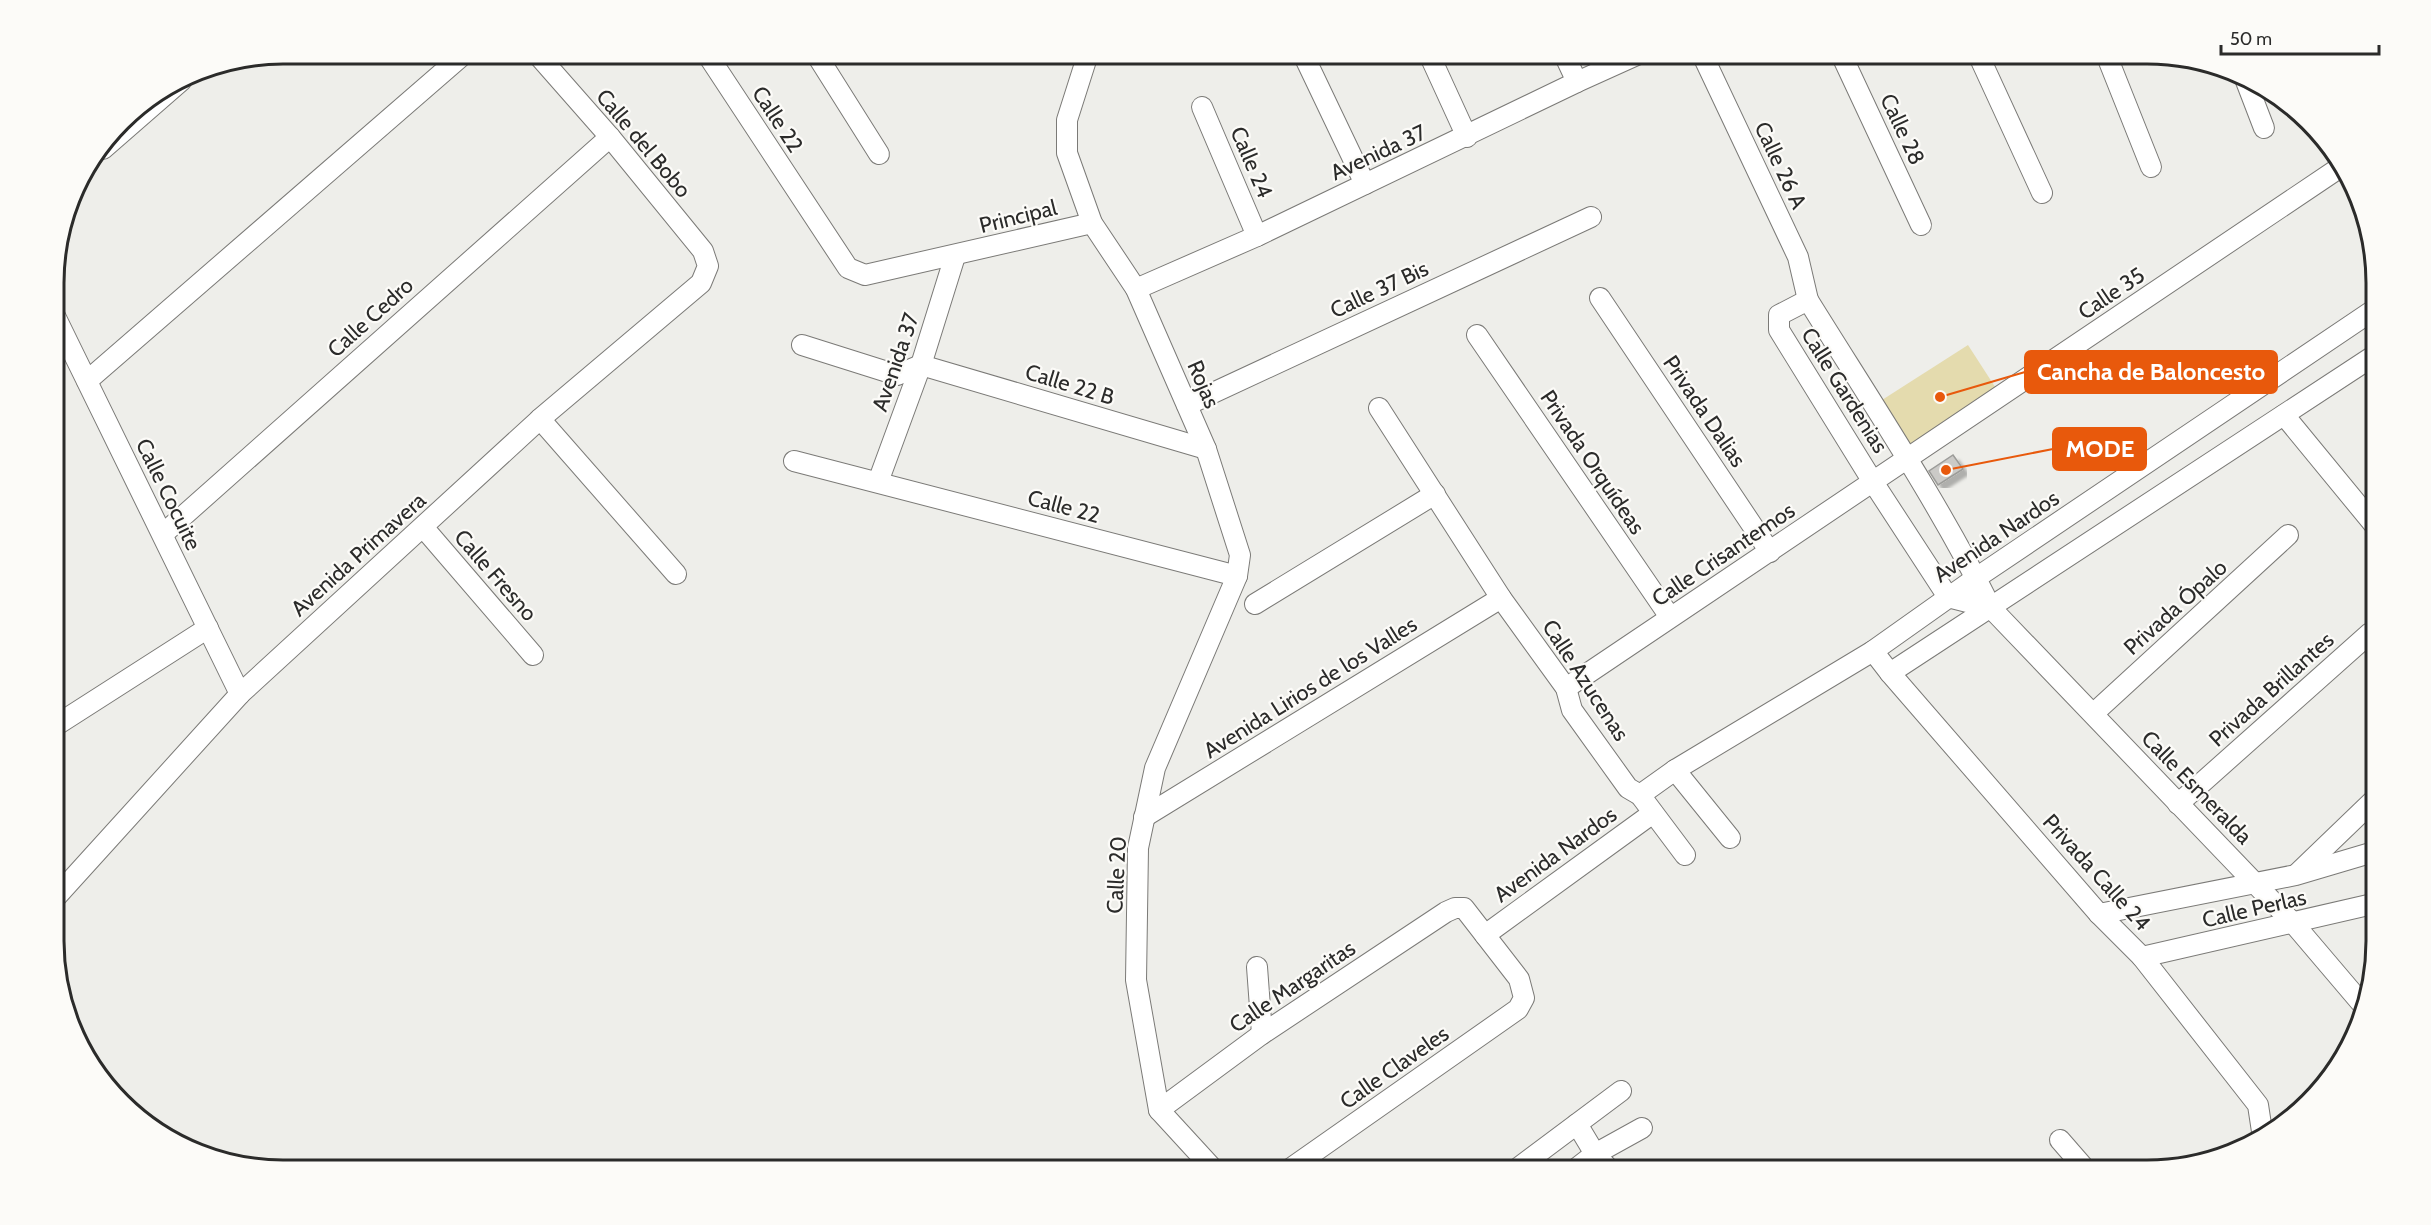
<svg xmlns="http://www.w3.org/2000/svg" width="2431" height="1225" font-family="Cabin,sans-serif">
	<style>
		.green { fill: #e4dbae }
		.building { fill: #cbcac7; stroke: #9c9c99; stroke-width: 1.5; filter: url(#shadow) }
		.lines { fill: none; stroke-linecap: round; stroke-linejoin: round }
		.minor-casing { stroke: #7b7a77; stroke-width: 22 }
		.minor { stroke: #fff; stroke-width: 20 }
		.labels { text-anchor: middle; stroke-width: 4.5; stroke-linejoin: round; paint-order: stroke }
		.street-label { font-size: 22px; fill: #2b2b2a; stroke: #fcfbf8 }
		.rim { fill: none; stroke: #2b2b2a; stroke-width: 3 }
		.leader { fill: none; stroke: #e8590c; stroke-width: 2 }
		.callout-dot { fill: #e8590c; stroke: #fcfbf8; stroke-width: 2 }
		.callout { fill: #e8590c; stroke: #e8590c; stroke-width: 2 }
		.callout-label { font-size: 24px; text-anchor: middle; font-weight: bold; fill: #fff }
	</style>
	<defs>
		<filter id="shadow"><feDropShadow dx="5.5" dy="5.5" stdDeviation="1.5" flood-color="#0004"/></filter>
	</defs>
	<rect width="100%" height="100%" fill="#eeeeea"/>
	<path class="green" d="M1968 345 1999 393 1912 449 1882 400Z"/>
	<path class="building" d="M1953 455 1963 469 1938 485 1929 471Z"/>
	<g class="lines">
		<g class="minor-casing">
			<g id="minor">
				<path d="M707 54 848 268 865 275 1092 223"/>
				<path d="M816 54 879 154"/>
				<path d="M1088 54 1067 120V153L1092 223 1136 289 1206 449 1240 555 1237 576 1155 768 1138 848 1136 980 1159 1110 1215 1171"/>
				<path d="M1303 54 1365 184"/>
				<path d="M1429 54 1467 137"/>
				<path d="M1564 54 1577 82"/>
				<path d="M1702 54 1798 257 1808 300"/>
				<path d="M1841 54 1921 225"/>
				<path d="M1978 54 2042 193"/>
				<path d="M2106 54 2151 167"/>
				<path d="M2244 76 2264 128"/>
				<path d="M1202 107 1257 236"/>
				<path d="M103 149 181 81"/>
				<path d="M1136 289 1257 236 1577 82 1639 54"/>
				<path d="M1600 298 1770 552"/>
				<path d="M55 316 240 694"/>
				<path d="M1477 335 1670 617"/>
				<path d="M802 345 897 375 921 365 1206 449"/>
				<path d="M87 381 464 54"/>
				<path d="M1187 405 1591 217"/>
				<path d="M1379 408 1501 598 1566 688 1572 710 1628 788 1640 795 1685 855"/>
				<path d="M2284 415 2376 527"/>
				<path d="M540 419 676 574"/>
				<path d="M794 461 1237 576"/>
				<path d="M878 482 921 365 955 256"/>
				<path d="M423 527 533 655"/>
				<path d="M163 534 610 137"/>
				<path d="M1255 604 1435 494"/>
				<path d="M1991 608 1948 597 1873 482 1779 330V315L1808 300C1870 400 1939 503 1991 608L2294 924 2362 1004"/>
				<path d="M1873 651 1890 673 2099 914 2142 957 2258 1105 2263 1138"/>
				<path d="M1890 673 2375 355"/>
				<path d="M1566 688 2342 166"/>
				<path d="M2094 713 2288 535"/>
				<path d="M55 726 208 628"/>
				<path d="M1675 770 1730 838"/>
				<path d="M1640 795 1675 770 1873 651 1976 578 2375 309"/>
				<path d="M2178 804 2370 633"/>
				<path d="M1144 817 1501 598"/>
				<path d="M2298 873 2377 797"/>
				<path d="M56 897 240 694 540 419 701 283 708 266 703 251 610 137 537 54"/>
				<path d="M2099 914 2296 875 2377 851"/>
				<path d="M1485 935 1653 813"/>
				<path d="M2142 957 2377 903"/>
				<path d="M1257 967 1262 1034"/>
				<path d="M1159 1110 1262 1034 1446 912 1455 908H1464L1519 979 1524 998 1518 1009 1287 1171"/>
				<path d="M1577 1124 1595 1154 1611 1171"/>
				<path d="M2060 1140 2087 1171"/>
				<path d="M1514 1171 1621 1091"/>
				<path d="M1573 1171 1595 1154 1642 1128"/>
			</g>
		</g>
		<use href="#minor" class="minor"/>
	</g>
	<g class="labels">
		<g class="street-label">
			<text transform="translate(778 119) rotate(57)" y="8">Calle 22</text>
			<text transform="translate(1903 129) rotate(65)" y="8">Calle 28</text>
			<text transform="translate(644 143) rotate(50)" y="8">Calle del Bobo</text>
			<text transform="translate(1378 152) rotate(-25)" y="8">Avenida 37</text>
			<text transform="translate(1252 162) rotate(67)" y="8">Calle 24</text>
			<text transform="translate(1781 165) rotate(65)" y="8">Calle 26 A</text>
			<text transform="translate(1018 216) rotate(-14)" y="8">Principal</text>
			<text transform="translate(1379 289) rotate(-25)" y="8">Calle 37 Bis</text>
			<text transform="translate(2111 293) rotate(-34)" y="8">Calle 35</text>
			<text transform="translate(370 317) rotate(-42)" y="8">Calle Cedro</text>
			<text transform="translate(895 362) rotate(-71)" y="8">Avenida 37</text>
			<text transform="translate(1070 384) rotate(17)" y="8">Calle 22 B</text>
			<text transform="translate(1204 384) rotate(67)" y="8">Rojas</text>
			<text transform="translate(1845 390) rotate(58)" y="8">Calle Gardenias</text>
			<text transform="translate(1705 411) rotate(56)" y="8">Privada Dalias</text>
			<text transform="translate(1593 462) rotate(56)" y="8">Privada Orquídeas</text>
			<text transform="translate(169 494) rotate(64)" y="8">Calle Cocuite</text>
			<text transform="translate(1064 506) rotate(15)" y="8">Calle 22</text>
			<text transform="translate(1996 536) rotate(-34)" y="8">Avenida Nardos</text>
			<text transform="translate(358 554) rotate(-42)" y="8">Avenida Primavera</text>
			<text transform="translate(1723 554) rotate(-34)" y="8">Calle Crisantemos</text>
			<text transform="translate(496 575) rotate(49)" y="8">Calle Fresno</text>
			<text transform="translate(2175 607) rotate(-42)" y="8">Privada Ópalo</text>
			<text transform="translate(1586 680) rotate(57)" y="8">Calle Azucenas</text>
			<text transform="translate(1310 687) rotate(-32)" y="8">Avenida Lirios de los Valles</text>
			<text transform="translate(2271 689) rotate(-42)" y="8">Privada Brillantes</text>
			<text transform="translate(2197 787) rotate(46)" y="8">Calle Esmeralda</text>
			<text transform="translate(1555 854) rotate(-36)" y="8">Avenida Nardos</text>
			<text transform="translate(2097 872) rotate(48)" y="8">Privada Calle 24</text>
			<text transform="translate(1116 875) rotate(-87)" y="8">Calle 20</text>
			<text transform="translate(2254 908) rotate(-13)" y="8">Calle Perlas</text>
			<text transform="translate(1292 986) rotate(-34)" y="8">Calle Margaritas</text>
			<text transform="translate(1394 1067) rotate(-35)" y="8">Calle Claveles</text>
		</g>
	</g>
	<path d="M0 0H2431V1225H0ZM283 64H2147A219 219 0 0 1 2366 283V941A219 219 0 0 1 2147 1160H283A219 219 0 0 1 64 941V283A219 219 0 0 1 283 64Z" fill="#fcfbf8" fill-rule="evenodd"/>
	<path class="rim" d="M283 64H2147A219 219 0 0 1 2366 283V941A219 219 0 0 1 2147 1160H283A219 219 0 0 1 64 941V283A219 219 0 0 1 283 64Z"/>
	<path class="leader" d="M1940 397L2025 372M1946 470L2053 449"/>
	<g class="callout-dot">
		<circle cx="1940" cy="397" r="6"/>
		<circle cx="1946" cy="470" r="6"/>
	</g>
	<g class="callout">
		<rect x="2025" y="351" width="252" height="42" rx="6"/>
		<rect x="2053" y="428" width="93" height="42" rx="6"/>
	</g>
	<g class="callout-label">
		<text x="2151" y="380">Cancha de Baloncesto</text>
		<text x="2100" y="457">MODE</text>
	</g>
	<path d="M2221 45v9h158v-9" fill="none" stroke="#2b2b2a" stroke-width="3"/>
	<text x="2230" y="45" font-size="18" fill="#2b2b2a" stroke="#fcfbf8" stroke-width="4.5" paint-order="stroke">50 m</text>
</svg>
